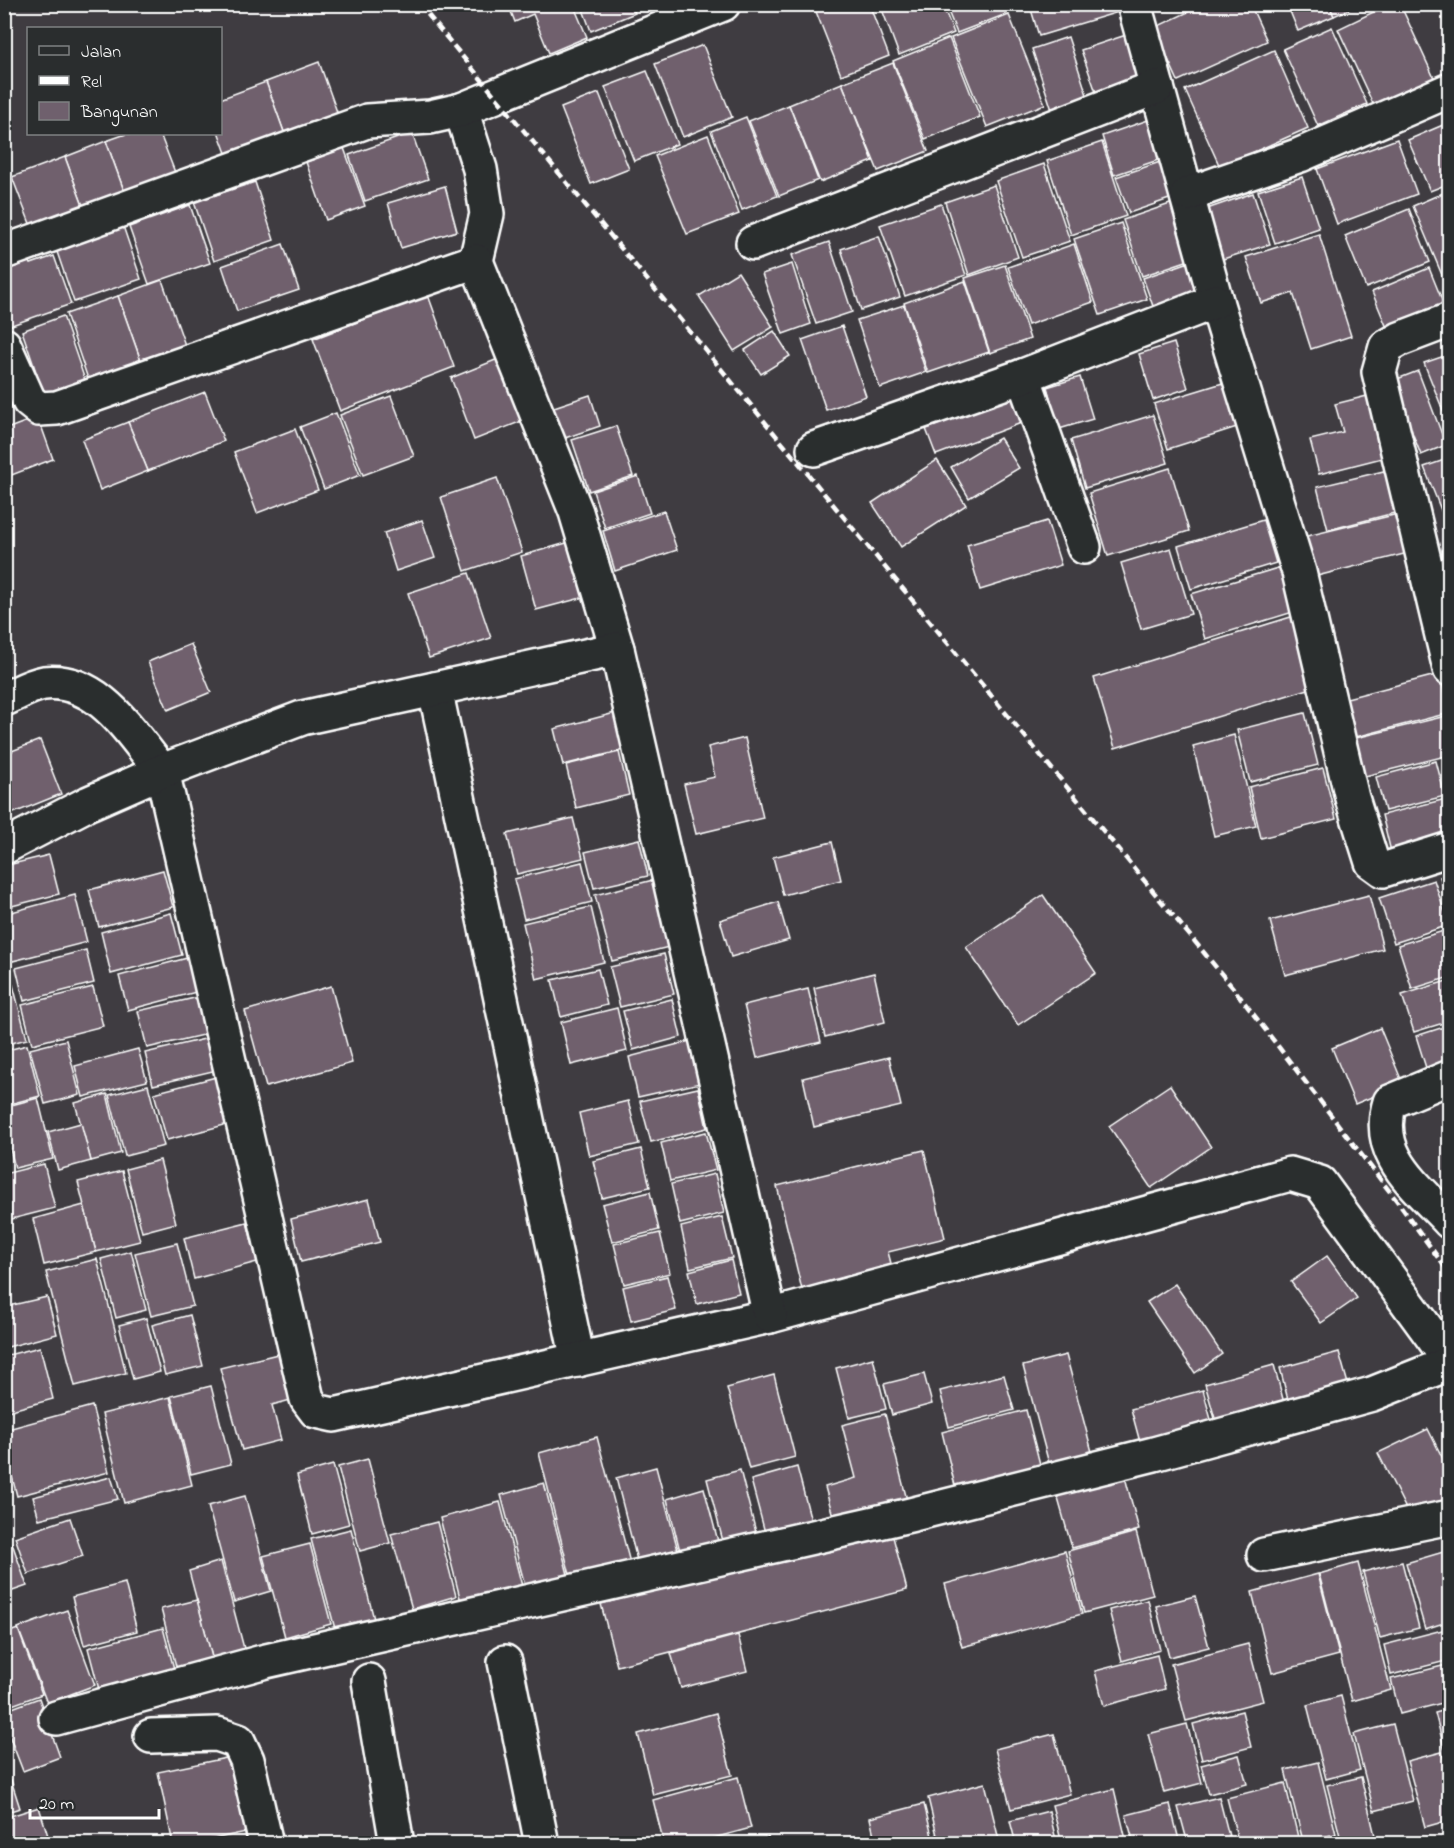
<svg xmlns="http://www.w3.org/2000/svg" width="1454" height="1848" font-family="'Indie Flower',sans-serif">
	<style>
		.building { fill: #6f606d; stroke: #fff; stroke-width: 1.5 }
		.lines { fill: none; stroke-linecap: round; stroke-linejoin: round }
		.minor-casing { stroke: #fff; stroke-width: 38 }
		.minor { stroke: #2a2d2e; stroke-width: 33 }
		.rail { stroke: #fff; stroke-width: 4.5; stroke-dasharray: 9 4.5; stroke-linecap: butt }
	</style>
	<rect width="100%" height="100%" fill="#3f3c41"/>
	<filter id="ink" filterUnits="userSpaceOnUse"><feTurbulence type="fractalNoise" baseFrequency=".0167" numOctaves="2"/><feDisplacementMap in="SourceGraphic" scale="12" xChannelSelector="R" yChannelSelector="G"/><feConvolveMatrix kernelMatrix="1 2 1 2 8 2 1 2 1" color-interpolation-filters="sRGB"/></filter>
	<g filter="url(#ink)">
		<g class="building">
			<path d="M508 4H573L587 37 549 53 533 14 515 22Z"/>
			<path d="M581 4H631L635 13 591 31Z"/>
			<path d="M813 4H869L889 56 841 75Z"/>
			<path d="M880 4H942L954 33 899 55Z"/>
			<path d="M945 4H1006L1009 13 957 33Z"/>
			<path d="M1036 4H1123L1125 10 1039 36 1030 6Z"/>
			<path d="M1205 4H1250L1267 41 1178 81 1154 28Z"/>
			<path d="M1287 4H1329L1334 16 1298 31Z"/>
			<path d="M1329 4H1360L1334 16Z"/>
			<path d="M1390 4H1400L1434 78 1374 106 1338 29Z"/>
			<path d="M1009 15 1045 104 987 127 951 38Z"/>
			<path d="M1332 27 1367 104 1318 126 1283 49Z"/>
			<path d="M1129 34 1144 78 1097 95 1081 50Z"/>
			<path d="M1068 37 1088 98 1052 110 1032 49Z"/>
			<path d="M949 38 980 117 925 139 893 61Z"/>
			<path d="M703 45 732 117 683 137 655 64Z"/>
			<path d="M1274 50 1308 128 1220 167 1185 90Z"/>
			<path d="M319 62 341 123 288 143 266 82Z"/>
			<path d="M893 63 928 151 878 171 842 83Z"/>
			<path d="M647 71 677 144 634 161 605 87Z"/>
			<path d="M266 82 288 143 230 164 219 134 220 99Z"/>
			<path d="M842 83 873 161 820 182 789 105Z"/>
			<path d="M599 93 629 169 591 184 561 108Z"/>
			<path d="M789 105 818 180 779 196 749 121Z"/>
			<path d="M746 117 777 196 742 210 711 131Z"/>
			<path d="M1151 119 1164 158 1114 175 1102 136Z"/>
			<path d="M1450 122V183L1430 191 1408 140Z"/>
			<path d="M412 133 428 179 365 201 349 155Z"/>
			<path d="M126 134H160L178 180 127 199 106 141Z"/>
			<path d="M708 135 739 214 687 234 655 156Z"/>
			<path d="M1397 139 1417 194 1337 224 1317 169Z"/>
			<path d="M106 141 127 199 86 214 65 157Z"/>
			<path d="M1102 142 1126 216 1071 235 1047 161Z"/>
			<path d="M344 148 365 206 326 220 306 162Z"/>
			<path d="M65 157 86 214 34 234 12 177Z"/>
			<path d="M1163 161 1175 197 1129 213 1116 177Z"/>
			<path d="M1044 164 1070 241 1022 257 996 181Z"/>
			<path d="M1302 177 1319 228 1275 243 1258 191Z"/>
			<path d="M255 182 274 240 214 261 194 202Z"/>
			<path d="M994 185 1018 257 969 275 945 202Z"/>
			<path d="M445 186 457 231 401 248 388 203Z"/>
			<path d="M1450 190V294L1413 206Z"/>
			<path d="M1253 193 1270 244 1220 260 1204 210Z"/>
			<path d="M1176 202 1195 258 1142 276 1123 220Z"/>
			<path d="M941 204 966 275 905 296 880 225Z"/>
			<path d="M190 205 210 263 149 284 129 227Z"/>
			<path d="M1409 209 1430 262 1366 288 1345 236Z"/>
			<path d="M1121 223 1147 299 1100 315 1074 239Z"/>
			<path d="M123 226 141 279 74 302 55 246Z"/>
			<path d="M1319 234 1351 336 1311 349 1293 293 1261 303 1246 257Z"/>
			<path d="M879 236 900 297 861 310 841 249Z"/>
			<path d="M829 242 852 312 816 324 792 255Z"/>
			<path d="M283 244 299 290 237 311 222 266Z"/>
			<path d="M1074 244 1093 302 1028 325 1008 267Z"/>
			<path d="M54 256 71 304 9 326 4 312V267L28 259 31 264Z"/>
			<path d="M1195 260 1206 292 1154 309 1143 278Z"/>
			<path d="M792 264 811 324 783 334 762 274Z"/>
			<path d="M1005 265 1030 339 990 353 965 278Z"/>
			<path d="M1429 268 1444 305 1387 328 1372 292Z"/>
			<path d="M738 272 773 327 734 351 699 296Z"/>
			<path d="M162 280 186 348 142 364 118 296Z"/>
			<path d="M965 281 989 352 928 373 904 303Z"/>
			<path d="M428 295 454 367 340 411 313 339Z"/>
			<path d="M118 296 142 364 89 382 66 314Z"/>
			<path d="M904 305 926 372 880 388 857 320Z"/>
			<path d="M63 316 86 383 45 398 22 331Z"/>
			<path d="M842 326 866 396 826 410 802 340Z"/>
			<path d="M774 331 790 356 761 374 745 350Z"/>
			<path d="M1174 343 1188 388 1153 400 1139 354Z"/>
			<path d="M1450 354V428L1424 363Z"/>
			<path d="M498 359 522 421 474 440 451 378Z"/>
			<path d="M1418 371 1446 445 1421 455 1392 381Z"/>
			<path d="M1080 377 1093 419 1059 429 1047 387Z"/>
			<path d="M1226 382 1240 426 1168 449 1154 404Z"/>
			<path d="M205 392 224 441 148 471 128 422Z"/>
			<path d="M590 395 600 426 562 439 551 408Z"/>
			<path d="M1371 395 1386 457 1319 474 1310 440 1343 432 1335 404Z"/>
			<path d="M391 396 414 456 363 475 340 415Z"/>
			<path d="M1015 396 1024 422 936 455 926 429Z"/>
			<path d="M336 413 360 475 324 489 300 427Z"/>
			<path d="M1153 415 1168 463 1085 488 1071 440Z"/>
			<path d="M38 417 53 459 4 478V430Z"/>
			<path d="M128 422 148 471 100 490 82 440Z"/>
			<path d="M616 426 633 476 589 491 572 440Z"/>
			<path d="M295 429 318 490 257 513 234 452Z"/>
			<path d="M1000 438 1019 468 969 498 951 467Z"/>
			<path d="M1450 458V533L1424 467Z"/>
			<path d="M937 460 966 505 901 547 872 503Z"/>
			<path d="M1170 468 1189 531 1108 556 1089 493Z"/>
			<path d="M1392 469 1402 511 1328 530 1317 487Z"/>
			<path d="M638 476 650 513 605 528 593 491Z"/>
			<path d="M497 478 522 552 465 571 441 497Z"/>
			<path d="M664 511 677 550 615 571 603 531Z"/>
			<path d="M1402 513 1412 552 1313 577 1303 537Z"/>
			<path d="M422 520 435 558 396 571 384 533Z"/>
			<path d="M1263 520 1276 563 1191 589 1178 546Z"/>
			<path d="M1047 521 1061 565 980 590 967 545Z"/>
			<path d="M570 542 585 597 536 610 521 556Z"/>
			<path d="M1171 548 1191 614 1141 629 1121 563Z"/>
			<path d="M1281 567 1293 612 1205 639 1191 594Z"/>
			<path d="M469 573 491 638 429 658 408 593Z"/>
			<path d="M1294 616 1315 687 1115 748 1094 678Z"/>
			<path d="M191 644 211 692 168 710 148 662Z"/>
			<path d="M1440 674 1449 713 1352 738 1343 699Z"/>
			<path d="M615 713 624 750 563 765 554 729Z"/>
			<path d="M1305 713 1318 765 1250 782 1237 730Z"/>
			<path d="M1450 715V755L1365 776 1356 738Z"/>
			<path d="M1234 735 1256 826 1214 836 1193 746Z"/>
			<path d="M745 738 763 818 696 834 684 784 715 777 708 747Z"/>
			<path d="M40 740 61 794 4 817V754Z"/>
			<path d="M619 752 629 795 576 808 566 765Z"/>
			<path d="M1436 761 1445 796 1385 811 1376 777Z"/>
			<path d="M1323 768 1336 819 1261 838 1249 787Z"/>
			<path d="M1450 798V838L1391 852 1382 815Z"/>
			<path d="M573 818 583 858 517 874 507 834Z"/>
			<path d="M639 839 648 876 594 888 585 852Z"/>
			<path d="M832 842 841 880 783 895 773 857Z"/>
			<path d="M49 855 59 894 4 908V866Z"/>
			<path d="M582 862 592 902 524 919 514 879Z"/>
			<path d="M163 870 173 907 99 927 89 890Z"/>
			<path d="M1450 873V908L1440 877Z"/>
			<path d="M653 880 669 947 612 961 595 895Z"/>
			<path d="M1434 880 1449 925 1394 943 1379 898Z"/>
			<path d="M75 895 87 942 9 962 4 944V914Z"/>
			<path d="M1043 895 1096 973 1018 1025 966 947Z"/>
			<path d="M1369 895 1383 949 1285 975 1270 921Z"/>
			<path d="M778 902 789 940 731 957 720 920Z"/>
			<path d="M591 907 604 962 536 979 523 923Z"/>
			<path d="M171 913 182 955 111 974 101 932Z"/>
			<path d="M1450 929V977L1412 989 1398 945Z"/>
			<path d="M86 950 94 983 24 1001 16 968Z"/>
			<path d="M664 954 674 994 620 1007 610 967Z"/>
			<path d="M191 957 200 991 128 1010 119 976Z"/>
			<path d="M598 969 607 1005 561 1017 552 980Z"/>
			<path d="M874 973 885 1022 825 1037 814 988Z"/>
			<path d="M1450 980V1021L1414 1032 1402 995Z"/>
			<path d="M13 985 27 1039 4 1045V987Z"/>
			<path d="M331 986 352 1063 266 1087 245 1011Z"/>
			<path d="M93 987 103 1026 32 1044 22 1005Z"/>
			<path d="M808 989 821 1042 757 1058 744 1005Z"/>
			<path d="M199 997 207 1034 147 1048 138 1011Z"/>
			<path d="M672 999 681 1037 633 1050 623 1011Z"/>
			<path d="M617 1008 627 1051 571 1065 561 1022Z"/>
			<path d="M1450 1025V1063L1427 1071 1416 1036Z"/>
			<path d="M1380 1028 1403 1084 1355 1104 1332 1048Z"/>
			<path d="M209 1038 217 1070 153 1085 145 1053Z"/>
			<path d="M66 1040 80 1095 45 1104 30 1049Z"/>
			<path d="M690 1041 700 1083 638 1097 629 1057Z"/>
			<path d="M27 1045 40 1096 6 1105 4 1051Z"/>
			<path d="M138 1049 147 1081 83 1097 75 1066Z"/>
			<path d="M889 1057 901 1106 814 1127 803 1078Z"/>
			<path d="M220 1076 232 1123 167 1140 154 1093Z"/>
			<path d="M148 1085 164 1146 125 1156 109 1095Z"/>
			<path d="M1170 1085 1211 1147 1151 1188 1109 1126Z"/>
			<path d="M698 1088 707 1128 651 1142 640 1101Z"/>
			<path d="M107 1094 121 1153 91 1161 75 1103Z"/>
			<path d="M38 1098 53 1159 15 1168 4 1125V1107Z"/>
			<path d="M628 1101 639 1144 589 1156 579 1113Z"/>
			<path d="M81 1123 91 1161 58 1170 48 1132Z"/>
			<path d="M706 1132 716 1170 670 1181 661 1143Z"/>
			<path d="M641 1149 650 1187 602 1198 593 1161Z"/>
			<path d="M924 1150 945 1238 888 1252 893 1271 803 1294 777 1186Z"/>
			<path d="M160 1160 176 1223 142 1232 126 1169Z"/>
			<path d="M44 1164 55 1208 4 1221V1174Z"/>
			<path d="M122 1171 140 1241 96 1252 78 1182Z"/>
			<path d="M715 1174 724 1213 680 1224 671 1184Z"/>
			<path d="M650 1192 659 1230 612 1242 602 1204Z"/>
			<path d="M369 1199 380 1242 301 1262 291 1219Z"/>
			<path d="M84 1205 96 1252 44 1265 33 1219Z"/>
			<path d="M722 1217 732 1258 690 1268 681 1227Z"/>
			<path d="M247 1222 257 1262 194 1279 184 1238Z"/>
			<path d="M660 1233 670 1273 624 1284 614 1244Z"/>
			<path d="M177 1243 193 1306 151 1316 135 1253Z"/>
			<path d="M131 1251 146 1310 116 1318 101 1259Z"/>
			<path d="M1327 1256 1357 1298 1321 1323 1291 1282Z"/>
			<path d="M97 1259 126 1373 75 1386 46 1272Z"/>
			<path d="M731 1260 739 1293 697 1304 689 1271Z"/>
			<path d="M667 1276 676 1310 631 1321 623 1287Z"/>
			<path d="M1175 1284 1222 1354 1195 1373 1147 1302Z"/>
			<path d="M47 1297 57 1334 4 1348V1307Z"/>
			<path d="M190 1315 203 1366 165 1375 152 1325Z"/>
			<path d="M146 1318 160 1372 133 1379 119 1325Z"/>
			<path d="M40 1347 53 1399 4 1412V1356Z"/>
			<path d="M286 1352 298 1398 272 1405 281 1440 242 1450 220 1368Z"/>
			<path d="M1339 1352 1348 1384 1288 1400 1280 1368Z"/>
			<path d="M1066 1355 1095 1463 1052 1475 1023 1366Z"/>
			<path d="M873 1358 886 1409 849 1418 836 1368Z"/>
			<path d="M1274 1365 1284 1403 1216 1422 1205 1384Z"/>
			<path d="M924 1374 932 1404 892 1415 884 1384Z"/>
			<path d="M774 1375 795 1457 749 1469 727 1388Z"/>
			<path d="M1004 1375 1014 1410 949 1427 940 1391Z"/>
			<path d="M211 1386 231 1464 191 1474 171 1396Z"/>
			<path d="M1203 1390 1213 1427 1141 1446 1131 1409Z"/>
			<path d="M170 1397 192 1485 124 1503 102 1414Z"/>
			<path d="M92 1406 109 1472 17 1496 4 1446V1430Z"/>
			<path d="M1026 1410 1042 1472 957 1494 942 1432Z"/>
			<path d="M885 1414 907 1500 834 1520 825 1487 856 1478 842 1425Z"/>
			<path d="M1428 1429 1450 1473V1498L1410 1517 1378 1453Z"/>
			<path d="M597 1437 630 1563 571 1579 539 1453Z"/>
			<path d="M368 1459 390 1543 360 1551 338 1467Z"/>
			<path d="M333 1465 349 1524 312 1534 297 1475Z"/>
			<path d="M656 1467 679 1554 638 1564 616 1478Z"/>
			<path d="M797 1467 814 1532 768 1544 751 1480Z"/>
			<path d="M740 1470 759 1544 726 1553 707 1479Z"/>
			<path d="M111 1477 118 1499 39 1519 33 1497Z"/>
			<path d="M1125 1477 1139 1530 1072 1548 1057 1495Z"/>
			<path d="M544 1483 570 1582 527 1593 501 1495Z"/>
			<path d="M704 1488 719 1545 681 1555 667 1499Z"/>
			<path d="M245 1496 271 1591 234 1602 208 1506Z"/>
			<path d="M500 1502 522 1586 461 1602 440 1518Z"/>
			<path d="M70 1518 83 1556 28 1574 15 1537Z"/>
			<path d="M437 1522 456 1596 412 1609 391 1534Z"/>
			<path d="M351 1529 374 1619 335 1629 311 1539Z"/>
			<path d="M891 1529 907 1590 617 1666 601 1604Z"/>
			<path d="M1136 1532 1153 1595 1084 1613 1068 1551Z"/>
			<path d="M12 1543 27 1586 4 1594V1545Z"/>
			<path d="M310 1544 331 1624 285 1637 263 1556Z"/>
			<path d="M1450 1550V1621L1425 1629 1406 1563Z"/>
			<path d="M1065 1551 1082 1614 962 1647 945 1584Z"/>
			<path d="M221 1561 246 1656 214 1665 189 1571Z"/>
			<path d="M1402 1562 1419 1628 1380 1638 1363 1572Z"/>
			<path d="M1358 1563 1391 1690 1352 1701 1319 1574Z"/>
			<path d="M1318 1574 1339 1655 1272 1673 1252 1592Z"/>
			<path d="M125 1583 137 1631 84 1645 72 1597Z"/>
			<path d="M1195 1596 1209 1647 1169 1657 1156 1606Z"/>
			<path d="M197 1600 214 1665 178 1674 161 1609Z"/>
			<path d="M1148 1600 1160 1650 1122 1661 1109 1610Z"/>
			<path d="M67 1610 95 1685 47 1703 18 1628Z"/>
			<path d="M163 1628 177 1680 102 1701 88 1648Z"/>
			<path d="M1450 1628V1660L1391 1675 1384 1645Z"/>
			<path d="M18 1629 42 1694 4 1708V1634Z"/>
			<path d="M738 1635 747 1671 681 1688 671 1653Z"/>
			<path d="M1248 1644 1263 1701 1186 1721 1171 1664Z"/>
			<path d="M1157 1655 1165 1689 1104 1706 1095 1671Z"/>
			<path d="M1450 1664V1701L1400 1714 1391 1679Z"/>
			<path d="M1341 1696 1360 1770 1326 1779 1307 1705Z"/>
			<path d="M39 1698 60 1757 23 1771 4 1722V1711Z"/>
			<path d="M1450 1709V1770L1435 1713Z"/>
			<path d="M1242 1711 1251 1747 1202 1760 1193 1724Z"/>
			<path d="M716 1713 732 1775 653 1795 638 1734Z"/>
			<path d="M1187 1724 1202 1783 1164 1793 1148 1734Z"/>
			<path d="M1393 1724 1413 1801 1374 1811 1354 1734Z"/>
			<path d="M1054 1734 1070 1794 1011 1809 995 1749Z"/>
			<path d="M1442 1752 1450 1782V1820L1425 1827 1407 1761Z"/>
			<path d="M1239 1755 1247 1784 1209 1794 1201 1765Z"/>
			<path d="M236 1756 251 1831 190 1844H173L158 1772Z"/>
			<path d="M1318 1762 1336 1834 1303 1841 1285 1770Z"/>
			<path d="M738 1777 751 1828 692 1844H664L653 1800Z"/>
			<path d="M1361 1777 1377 1844H1342L1327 1785Z"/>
			<path d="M11 1780 20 1808 4 1813V1782Z"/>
			<path d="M985 1783 1000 1844H939L928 1798Z"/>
			<path d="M1285 1783 1298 1837 1273 1844H1239L1227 1798Z"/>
			<path d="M1114 1789 1127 1844H1062L1052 1805Z"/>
			<path d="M1219 1797 1231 1844H1188L1178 1807Z"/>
			<path d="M924 1804 934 1844H876L870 1818Z"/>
			<path d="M1170 1804 1180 1844H1134L1126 1815Z"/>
			<path d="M39 1807 49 1839 37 1844H4V1818Z"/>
			<path d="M1049 1811 1057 1844H1016L1010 1821Z"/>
			<path d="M768 1837 770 1844H742Z"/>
		</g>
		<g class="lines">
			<g class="minor-casing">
				<g id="minor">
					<path d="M1134 4 1216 301 1299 572 1352 798 1372 862 1383 870 1450 849"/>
					<path d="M461 110 480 169 487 214 476 261"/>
					<path d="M1188 194 1300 155 1450 90"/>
					<path d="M753 243 1157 87"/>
					<path d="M4 252 367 121 430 117 461 110 723 4"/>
					<path d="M1450 320 1400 339 1386 347 1379 372 1450 669"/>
					<path d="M4 345 29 401 39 409 57 408 476 261 576 512 617 649"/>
					<path d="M1023 376 1084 547"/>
					<path d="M814 449 1023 376 1216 301"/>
					<path d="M435 689 578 1360"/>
					<path d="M4 699C16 694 31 685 44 683 99 677 131 734 162 771L307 1399 316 1411 334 1415 770 1316 1290 1174 1320 1183 1450 1361"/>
					<path d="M4 847 89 803 162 771 302 718 617 649 770 1316"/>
					<path d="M1450 1077 1390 1102C1373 1156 1417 1186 1450 1222"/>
					<path d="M1264 1555 1450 1517"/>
					<path d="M505 1662 542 1844"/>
					<path d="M369 1681 397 1844"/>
					<path d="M56 1718 266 1661 910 1515 1154 1454 1372 1394 1450 1363"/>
					<path d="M151 1736 217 1734 238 1741 247 1760 266 1844"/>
				</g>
			</g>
			<use href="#minor" class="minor"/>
			<path class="rail" d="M419 4 1234 989 1397 1201 1450 1274"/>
		</g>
	</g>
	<rect width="1454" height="1848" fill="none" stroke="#2a2d2e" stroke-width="24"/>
	<rect x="12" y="12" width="1430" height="1824" fill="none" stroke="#fff" stroke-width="2" filter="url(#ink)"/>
	<rect x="27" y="27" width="195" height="108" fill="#2a2d2e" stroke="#7f8182" stroke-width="1.5"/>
	<rect x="39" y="46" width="30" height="9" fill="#2a2d2e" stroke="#7f8182" stroke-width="1.5"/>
	<text x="81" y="57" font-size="18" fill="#ffffff">Jalan</text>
	<rect x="39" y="76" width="30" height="9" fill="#ffffff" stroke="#7f8182" stroke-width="1.5"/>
	<text x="81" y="87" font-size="18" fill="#ffffff">Rel</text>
	<rect x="39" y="102" width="30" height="18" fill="#6f606d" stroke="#7f8182" stroke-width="1.5"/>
	<text x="81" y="117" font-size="18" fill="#ffffff">Bangunan</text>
	<path d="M30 1809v9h129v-9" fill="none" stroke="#ffffff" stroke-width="3"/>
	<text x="39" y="1809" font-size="18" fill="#ffffff" stroke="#2a2d2e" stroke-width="4.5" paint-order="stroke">20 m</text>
</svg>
